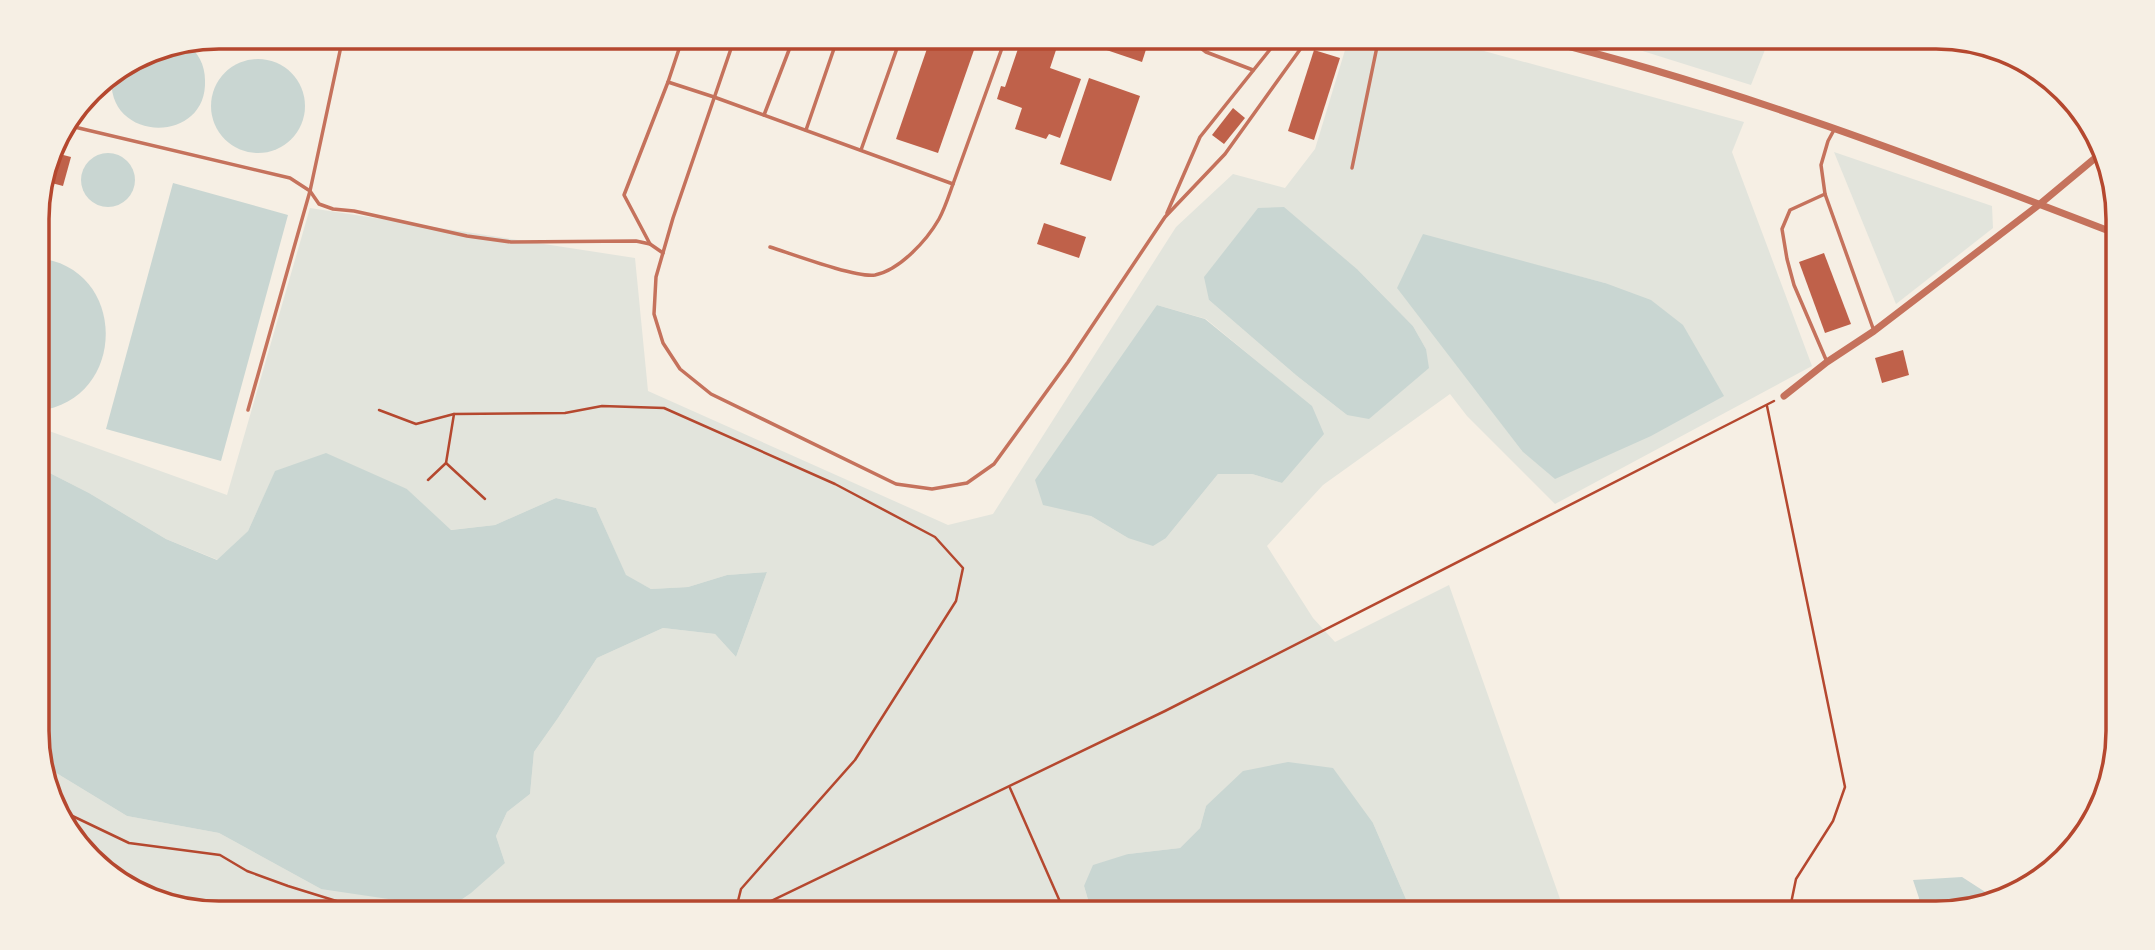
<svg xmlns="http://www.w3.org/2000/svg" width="2155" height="950" font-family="'Fira Sans',sans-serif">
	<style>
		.green { fill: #e2e4dc; fill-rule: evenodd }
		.water { fill: #c9d6d2 }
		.building { fill: #bf614a }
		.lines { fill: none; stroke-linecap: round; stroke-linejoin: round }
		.path { stroke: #b5482f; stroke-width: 2.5 }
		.service { stroke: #c5725c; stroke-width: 3.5 }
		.minor { stroke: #c5725c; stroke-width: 7 }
		.rim { fill: none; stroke: #b5482f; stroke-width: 3.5 }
	</style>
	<rect width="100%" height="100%" fill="#f6efe4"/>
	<g class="green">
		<path d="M1349 37H1433L1744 122 1732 152 1812 366 1555 504 1467 416 1450 394 1323 485 1267 546 1313 618 1335 642 1449 585 1565 913H1412L1373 823 1206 806 1200 828 1180 848 1128 854 1084 886 1092 913H219L181 906 165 895 112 871 75 842 46 773 53 771 127 816 219 833 321 889 505 863 496 836 507 812 530 794 534 752 558 718 597 658 663 628 715 634 736 657 767 572 727 575 688 587 651 589 626 576 596 508 556 498 495 525 450 530 407 489 275 472 248 531 218 560 166 539 89 493 38 467V427L227 495 310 208 635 258 648 391 948 525 993 514 1176 227 1233 174 1285 188 1315 149ZM1509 258 1605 283 1522 451 1456 363ZM1358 270 1413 326 1426 349 1347 415 1297 376 1209 300ZM1157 305 1206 319 1311 406 1282 483 1252 474H1218L1166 538H1128L1091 516Z"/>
		<path d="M1598 37H1770L1751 85Z"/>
		<path d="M1909 37H1936L2005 51 2032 71Z"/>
		<path d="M1834 152 1992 206 1993 228 1896 304Z"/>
	</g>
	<g class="water">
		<path d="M186 43C198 52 205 65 205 80 208 146 103 143 112 74L150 51Z"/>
		<circle cx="258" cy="106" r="47"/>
		<circle cx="108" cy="180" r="27"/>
		<path d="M173 183 288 215 221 461 106 429Z"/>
		<path d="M1284 207 1358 270 1413 326 1426 349 1429 368 1369 419 1347 415 1297 376 1209 300 1204 277 1258 208Z"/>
		<path d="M1423 234 1605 283 1651 300 1683 325 1724 396 1651 436 1555 479 1522 451 1397 288Z"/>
		<path d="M37 258C128 266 129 400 38 411Z"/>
		<path d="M1157 305 1205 319 1312 406 1324 434 1282 483 1252 474H1218L1166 538 1153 546 1128 538 1091 516 1043 505 1035 480Z"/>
		<path d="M326 453 407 489 451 530 495 525 556 498 596 508 626 575 651 589 688 587 727 575 767 572 736 657 715 634 663 628 597 658 558 718 534 752 530 794 507 812 496 836 505 863 471 893 449 908 321 889 219 833 127 816 53 771 46 773 38 755V467L89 493 166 539 217 560 248 531 275 471Z"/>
		<path d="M1288 762 1333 768 1373 823 1412 913H1092L1084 886 1093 865 1128 854 1180 848 1200 828 1206 806 1243 771Z"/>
		<path d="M112 871 165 895 181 906 150 899Z"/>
		<path d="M1962 877 1993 897 1947 913H1917L1919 898 1913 880Z"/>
	</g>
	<g class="building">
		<path d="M219 37H238L235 47 202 40Z"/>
		<path d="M931 37 974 50 938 153 896 139Z"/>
		<path d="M1022 37H1047L1059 41 1050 68 1081 79 1060 138 1049 134 1046 139 1015 129 1022 108 997 99 1001 86 1005 87Z"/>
		<path d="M1068 37H1150L1142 62Z"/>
		<path d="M1231 37H1261L1257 46Z"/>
		<path d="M1314 50 1340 58 1314 140 1288 131Z"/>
		<path d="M1089 78 1140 96 1111 181 1060 164Z"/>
		<path d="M1233 108 1245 118 1224 144 1212 135Z"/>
		<path d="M52 152 71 157 63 186 44 181Z"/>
		<path d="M1044 223 1086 237 1079 258 1037 244Z"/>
		<path d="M1824 253 1851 324 1825 333 1799 262Z"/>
		<path d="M1903 350 1909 375 1882 383 1875 358Z"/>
	</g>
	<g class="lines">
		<g class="path">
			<path d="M1767 406 1845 787 1833 821 1796 879 1789 913"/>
			<path d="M379 410 416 424 454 414"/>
			<path d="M446 463 485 499"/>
			<path d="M428 480 446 463 454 414 565 413 602 406 664 408 835 484 935 537 963 568 956 601 855 760 741 889 735 913"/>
			<path d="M1010 788 1065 913"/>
			<path d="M62 811 129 843 220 855 247 871 288 886 375 913"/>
			<path d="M746 913 1165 711 1774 401"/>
		</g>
		<g class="service">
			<path d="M735 37 673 218 656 277 654 314 663 343 680 369 711 394 896 484 932 489 967 483 994 464 1068 362 1165 217 1225 154 1309 37"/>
			<path d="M1195 37 1193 42 1206 52 1253 70"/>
			<path d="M668 82 714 97 953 184 1006 37"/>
			<path d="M764 115 794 37"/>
			<path d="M66 125 290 178 310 191 319 204 333 209 354 211 467 236 511 242 636 241 650 244 663 253"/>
			<path d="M806 130 838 37"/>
			<path d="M1834 130 1828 141 1821 165 1825 194 1874 331"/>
			<path d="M861 150 901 37"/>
			<path d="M1352 168 1379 37"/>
			<path d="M1825 194 1790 210 1782 229 1787 259 1794 285 1827 362"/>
			<path d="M1167 213 1200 137 1280 37"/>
			<path d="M650 244 624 195 668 82 683 37"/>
			<path d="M770 247C792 254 856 278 875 275 900 270 927 240 939 219 945 208 949 195 953 184"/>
			<path d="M248 410 310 191 343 37"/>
		</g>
		<g class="minor">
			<path d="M1532 37C1732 86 1925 160 2117 234"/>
			<path d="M1784 396 1827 362 1874 331 2040 204 2100 154"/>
		</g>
	</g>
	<path d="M0 0H2155V950H0ZM219 49H1936A170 170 0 0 1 2106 219V731A170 170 0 0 1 1936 901H219A170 170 0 0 1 49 731V219A170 170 0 0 1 219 49Z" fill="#f6efe4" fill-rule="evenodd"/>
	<path class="rim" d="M219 49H1936A170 170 0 0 1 2106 219V731A170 170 0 0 1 1936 901H219A170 170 0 0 1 49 731V219A170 170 0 0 1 219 49Z"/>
</svg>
